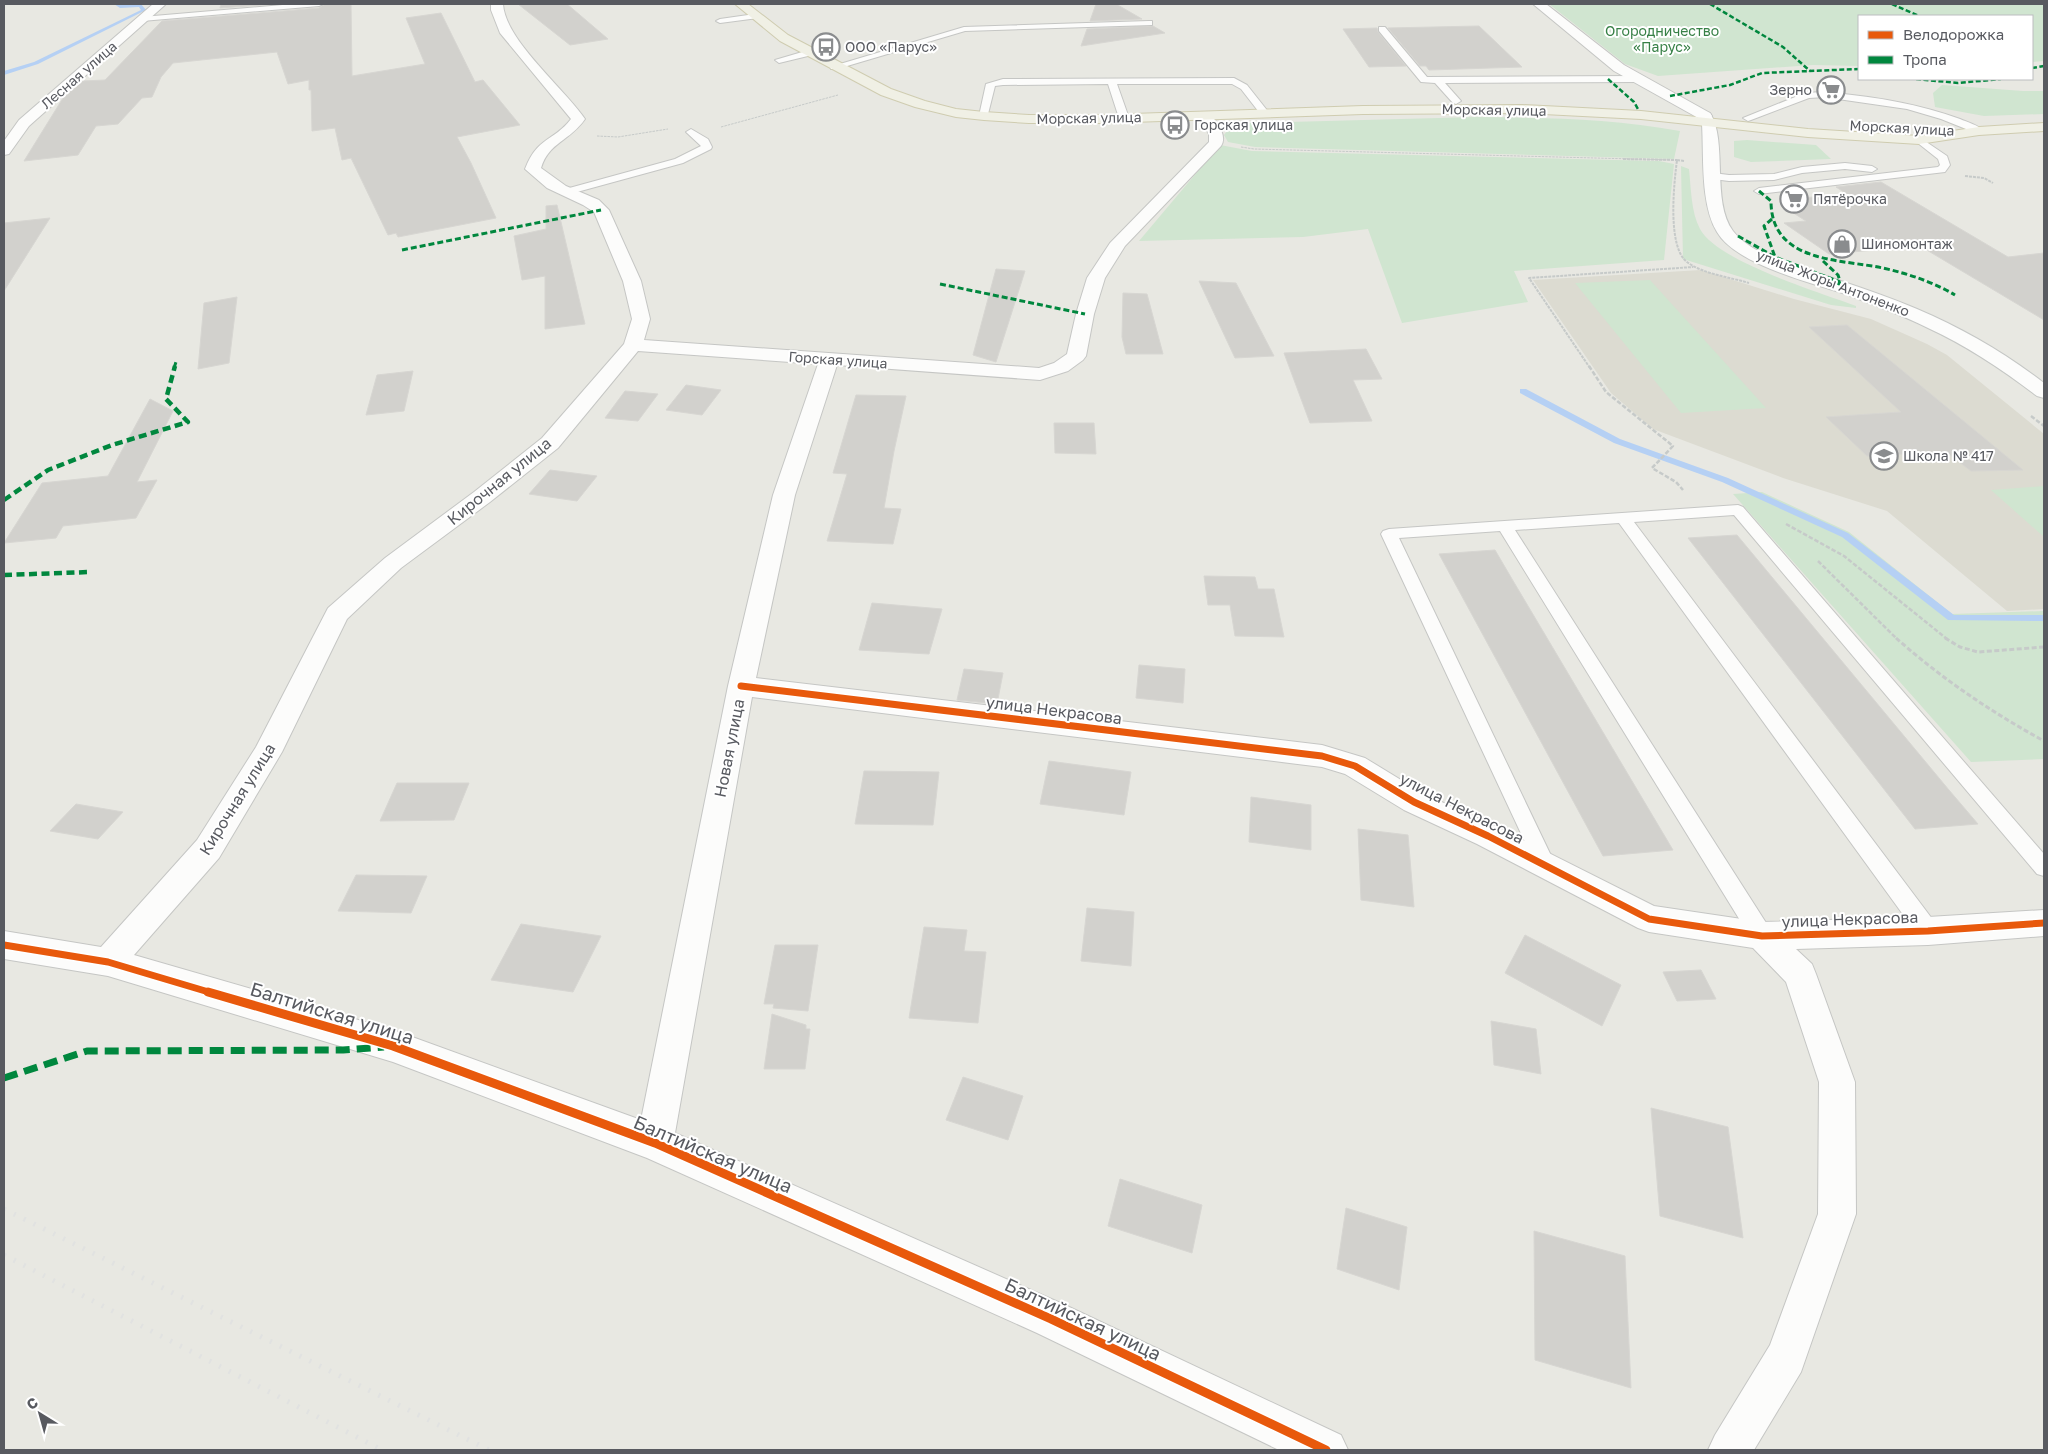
<svg xmlns="http://www.w3.org/2000/svg" width="2048" height="1454" font-family="'Golos Text',sans-serif">
	<style>
		.education { fill: #dcdbd1 }
		.green { fill: #d0e5d0 }
		.lines { fill: none; stroke-linecap: round; stroke-linejoin: round }
		.stream { fill: #b5d0f4; fill-rule: evenodd }
		.building { fill: #d2d1cd; stroke: #d7d6d2 }
		.service-casing { stroke: #c5c6c4; stroke-width: 2 }
		.minor-casing { stroke: #c5c6c4; stroke-width: 2 }
		.secondary-casing { stroke: #c5c7c5; stroke-width: 2 }
		.primary-casing { stroke: #cfccb0; stroke-width: 2 }
		.path-far3 { stroke: #c6cac9; stroke-width: 1; stroke-dasharray: 2.5 1; stroke-linecap: butt }
		.path-far2 { stroke: #c6cac9; stroke-width: 2; stroke-dasharray: 3 1; stroke-linecap: butt }
		.path-far1 { stroke: #c6cac9; stroke-width: 2.5; stroke-dasharray: 4.5 2; stroke-linecap: butt }
		.path { stroke: #c6cac9; stroke-width: 3; stroke-dasharray: 5 2.5; stroke-linecap: butt }
		.service { fill: #fcfcfb; fill-rule: evenodd }
		.minor { fill: #fcfcfb; fill-rule: evenodd }
		.secondary { fill: #fcfcfb; fill-rule: evenodd }
		.primary { fill: #f0f0e5; fill-rule: evenodd }
		.rail { stroke: #e1e2e1; stroke-width: 5; stroke-dasharray: 2 9; stroke-linecap: butt }
		.quiet-far3 { stroke: #00873e; stroke-width: 2.5; stroke-dasharray: 5 2.5; stroke-linecap: butt }
		.quiet-far2 { stroke: #00873e; stroke-width: 3; stroke-dasharray: 6 3; stroke-linecap: butt }
		.quiet-far1 { stroke: #00873e; stroke-width: 4.5; stroke-dasharray: 8 4.5; stroke-linecap: butt }
		.quiet { stroke: #00873e; stroke-width: 7; stroke-dasharray: 14 7; stroke-linecap: butt }
		.cycleway-far1-casing { stroke: #fff; stroke-width: 10 }
		.cycleway-casing { stroke: #fff; stroke-width: 12 }
		.cycleway-far1 { stroke: #e8590c; stroke-width: 7 }
		.cycleway { stroke: #e8590c; stroke-width: 9 }
		.labels { text-anchor: middle; stroke-width: 4; stroke-linejoin: round; paint-order: stroke }
		.far-park-label { font-size: 14px; fill: #378046; stroke: #fff }
		.far-poi-label { font-size: 14px; fill: #585a60; stroke: #fff; text-anchor: start }
		.far-street-label { font-size: 14px; fill: #585a60; stroke: #fff }
		.street-label { font-size: 16px; fill: #585a60; stroke: #fff }
		.near-street-label { font-size: 19px; fill: #585a60; stroke: #fff }
	</style>
	<rect width="100%" height="100%" fill="#e8e8e2"/>
	<path class="education" d="M1701 270 1794 299 1871 319 1927 344 1947 355 2044 434V609L2007 611 1887 511 1783 478 1653 429 1611 393 1533 280Z"/>
	<g class="green">
		<path d="M1549 4H2044V61L2032 62V16H1859V66L1813 65 1658 76 1625 64Z"/>
		<path d="M1942 85 2023 91H2044V114L1984 116 1935 107 1933 93Z"/>
		<path d="M1476 117C1547 118 1610 118 1680 131L1674 159 1255 147 1228 142 1224 135 1231 126 1247 123Z"/>
		<path d="M1747 140 1816 145 1831 159 1751 162 1734 157V141Z"/>
		<path d="M1220 145 1252 151 1659 161 1674 164 1664 260 1514 271 1528 302 1402 323 1368 229 1303 237 1139 241Z"/>
		<path d="M1681 166 1689 169C1691 188 1691 212 1700 229 1718 262 1820 292 1856 306V308L1831 305 1683 259Z"/>
		<path d="M1650 280 1766 408 1681 413 1575 283Z"/>
		<path d="M2044 486V537L1991 490Z"/>
		<path d="M1762 492 1849 532 1952 614 2044 611V759L1971 762 1733 494Z"/>
	</g>
	<g class="lines">
		<g class="stream">
			<path d="M114 4 121 5 141 4 146 10 38 64 4 75V71L34 62 141 10 139 7 120 8Z"/>
			<path d="M1520 389H1526L1620 439 1728 478 1848 533 1954 615H2044V621L1948 620 1842 537 1722 482 1614 443 1520 393Z"/>
		</g>
	</g>
	<g class="building">
		<path d="M221 4H275L220 8Z"/>
		<path d="M325 4H351L352 76 425 64 406 18 441 13 475 82 483 80 520 125 457 137 471 163 496 218 398 237 396 233 388 235 351 158 342 160 335 128 312 131 311 90H309V80L288 84 277 52 173 63 161 77 152 97 142 98 118 124 96 126 78 155 24 161 63 98 83 81 105 80 162 21 319 8Z"/>
		<path d="M518 4H567L608 39 570 45Z"/>
		<path d="M1096 4H1116L1142 19 1090 21Z"/>
		<path d="M1153 26 1165 33 1081 46 1087 29Z"/>
		<path d="M1479 26 1522 67 1429 70 1426 66H1420L1388 28Z"/>
		<path d="M1377 28 1378 32 1406 66 1369 67 1343 29Z"/>
		<path d="M1881 182 2008 257 2044 253V320L1920 246 1829 254 1784 223 1806 221 1781 205 1787 204 1780 200 1847 194 1836 187Z"/>
		<path d="M557 205 585 324 545 329V276L522 280 514 236 546 229V206Z"/>
		<path d="M50 218 4 291V223Z"/>
		<path d="M996 269 1025 271 996 362 973 355Z"/>
		<path d="M1199 281 1236 283 1274 356 1235 358Z"/>
		<path d="M1123 293 1147 294 1163 354H1126L1122 337Z"/>
		<path d="M237 297 229 363 198 369 204 303Z"/>
		<path d="M1847 325 2023 470 1971 471 1946 452 1867 456 1826 417 1901 412 1809 327Z"/>
		<path d="M1366 349 1382 379 1353 380 1372 421 1310 423 1284 353Z"/>
		<path d="M413 371 404 411 366 415 377 375Z"/>
		<path d="M686 385 721 390 702 415 666 410Z"/>
		<path d="M625 391 658 394 638 421 605 418Z"/>
		<path d="M856 395 906 396 894 451 884 508 901 509 893 544 827 541 847 474 833 473Z"/>
		<path d="M150 399 173 411 137 482 157 480 136 518 63 526 56 538 4 543 42 483 108 476Z"/>
		<path d="M1054 423H1094L1096 454 1055 453Z"/>
		<path d="M550 470 597 476 577 501 529 494Z"/>
		<path d="M1737 535 1949 790 1978 824 1915 829 1688 538Z"/>
		<path d="M1495 550 1512 579 1673 850 1603 856 1439 554Z"/>
		<path d="M1204 576 1255 577 1258 589H1274L1284 637 1235 636 1230 605H1208Z"/>
		<path d="M872 603 942 609 929 654 859 650Z"/>
		<path d="M1139 665 1185 669 1183 703 1136 698Z"/>
		<path d="M964 669 1003 673 997 704 957 700Z"/>
		<path d="M1049 761 1131 772 1124 815 1040 804Z"/>
		<path d="M864 771 939 772 933 825 855 824Z"/>
		<path d="M397 783H469L454 820 380 821Z"/>
		<path d="M1251 797 1311 805V850L1249 842Z"/>
		<path d="M76 804 123 812 98 839 50 831Z"/>
		<path d="M1358 829 1408 835 1414 907 1361 900Z"/>
		<path d="M356 875 427 876 411 913 338 911Z"/>
		<path d="M1087 908 1134 912 1131 966 1081 961Z"/>
		<path d="M521 924 601 936 573 992 491 980Z"/>
		<path d="M924 927 967 930 964 951 986 952 978 1023 909 1018Z"/>
		<path d="M1525 935 1621 985 1602 1026 1505 973Z"/>
		<path d="M775 945H818L808 1011 773 1008 774 1004H764Z"/>
		<path d="M1701 970 1716 999 1677 1001 1663 972Z"/>
		<path d="M772 1014 806 1025V1029H810L805 1069H764Z"/>
		<path d="M1491 1021 1536 1029 1541 1074 1494 1065Z"/>
		<path d="M963 1077 1023 1096 1008 1140 946 1120Z"/>
		<path d="M1651 1108 1728 1127 1743 1238 1660 1216Z"/>
		<path d="M1120 1179 1202 1205 1192 1253 1108 1226Z"/>
		<path d="M1346 1208 1407 1227 1399 1290 1337 1269Z"/>
		<path d="M1534 1231 1625 1256 1631 1388 1535 1360Z"/>
	</g>
	<g class="lines">
		<g class="service-casing">
			<g id="service">
				<path d="M294 4H323L319 6 142 21 138 19 142 17Z"/>
				<path d="M755 14 759 16 758 18 720 23 716 21 720 19Z"/>
				<path d="M1149 21H1152V25L965 31 837 69H831L830 67 964 27Z"/>
				<path d="M1379 27H1385L1427 77 1639 76 1644 79 1639 82 1445 83 1461 101 1456 104 1453 103 1435 83 1421 82 1379 31Z"/>
				<path d="M809 50 813 53 812 55 779 63 775 60Z"/>
				<path d="M1234 78 1247 85 1270 114 1268 116H1262L1241 89 1232 84H1117L1129 118 1124 121 1119 118 1108 84 1003 85 995 86 987 118H981L979 116 986 84 1003 79Z"/>
				<path d="M1823 92 1828 95 1826 97 1809 98 1751 120 1748 121 1743 118 1805 93Z"/>
				<path d="M1834 93C1877 97 1919 104 1960 119 1967 122 1978 125 1984 131L1982 133H1976L1941 119 1907 109 1831 98 1829 96Z"/>
				<path d="M691 129 708 139 712 147 711 149 683 163 566 195 561 192 562 190 675 159 701 146 686 132Z"/>
				<path d="M1919 137 1947 156 1950 165 1945 172 1759 194 1754 191 1759 188 1938 167 1940 165 1938 159 1914 140Z"/>
				<path d="M1845 163 1872 166 1877 169 1872 172 1845 169 1802 173 1774 180 1729 181 1713 179 1708 176 1713 173 1729 175 1774 174 1802 167Z"/>
				<path d="M1738 505 1743 507 2044 854V876L2037 874 1734 515 1634 522 1936 924 1939 931 1936 938 1928 940 1920 938 1619 523 1515 530 1770 929 1773 936 1770 943 1762 945 1754 943 1500 531 1399 538 1556 866 1553 872 1546 874 1539 872 1381 534 1383 531 1389 529Z"/>
			</g>
		</g>
		<g class="minor-casing">
			<g id="minor">
				<path d="M153 4H166L29 126 9 154 4 155V141L19 120Z"/>
				<path d="M491 4H503C505 40 564 88 585 119 570 141 549 142 541 168L566 186 599 200 609 210 641 281 650 319 644 340 1039 368 1054 363 1067 354 1076 314 1087 278 1110 243 1209 142V134L1198 116 1200 113H1210C1216 122 1228 135 1221 146L1125 246 1105 278 1094 314 1086 356 1083 360 1068 371 1040 380 837 365 795 495 756 678 1322 745 1365 758 1424 794 1499 828 1654 906 1762 922 1928 917 2044 910V936L1928 945 1796 949 1812 964 1816 974 1855 1082 1856 1214 1801 1372 1754 1450H1708L1715 1435 1770 1345 1818 1214 1819 1082 1786 982 1753 948 1649 932 1638 928 1477 844 1404 810 1345 774 1322 767 752 697 675 1133 1065 1305 1341 1435 1348 1450H1279L1037 1333 647 1158 393 1062 108 976 4 959V931L101 947 197 840 256 747 328 608 385 558 474 492 542 438 624 344 632 319 623 281 594 212 583 205 547 188 525 169C538 136 553 142 571 119L500 33 491 10ZM638 351 818 364 773 495 728 686 641 1120 393 1030 134 955 219 858 282 752 347 619 401 568 490 502 558 448Z"/>
				<path d="M1533 4H1546L1624 65 1710 113 1712 116 1705 120 1700 119 1614 71Z"/>
			</g>
		</g>
		<g class="secondary-casing">
			<path id="secondary" d="M1705 112 1710 113C1728 140 1711 202 1733 231 1754 258 1807 269 1838 280 1865 289 1891 298 1917 309 1962 328 2005 353 2044 383V398L2037 396C2003 370 1967 346 1928 328 1902 315 1875 305 1848 295 1813 283 1736 265 1717 232 1700 204 1704 156 1702 124L1698 116Z"/>
		</g>
		<g class="primary-casing">
			<path id="primary" d="M735 4H748L788 35 891 89 925 101 956 109 984 112 1029 115H1102L1363 106 1522 105 1641 111 1808 129 1919 136 1979 127 2044 123V131L1979 135 1919 144 1808 137 1641 119 1522 113 1363 114 1102 123H1029L984 120 956 117 915 107 881 95 780 41Z"/>
		</g>
		<g class="path-far3">
			<path d="M721 127 838 95"/>
			<path d="M597 136 618 137 668 129"/>
			<path d="M1241 147 1254 149 1671 160"/>
		</g>
		<g class="path-far2">
			<path d="M1623 159 1677 160"/>
			<path d="M1684 161 1677 160C1674 183 1667 247 1687 262 1703 274 1729 277 1749 283"/>
			<path d="M1965 176 1984 178 1993 183"/>
			<path d="M1590 368 1529 278 1693 267"/>
		</g>
		<g class="path-far1">
			<path d="M1589 366 1606 392 1673 446 1652 468 1676 482 1683 490"/>
			<path d="M2031 416 2044 426"/>
			<path d="M1786 524 1844 556 1947 639"/>
			<path d="M1818 561 1897 639"/>
		</g>
		<g class="path">
			<path d="M1896 638C1941 678 1991 712 2044 741"/>
			<path d="M1945 638 1960 647 1978 652 2044 647"/>
		</g>
		<use href="#service" class="service"/>
		<use href="#minor" class="minor"/>
		<use href="#secondary" class="secondary"/>
		<use href="#primary" class="primary"/>
		<g class="rail">
			<path d="M4 1209 489 1450"/>
			<path d="M4 1255 382 1450"/>
		</g>
		<g class="quiet-far3">
			<path d="M1710 4 1783 47 1810 71"/>
			<path d="M1892 4 1919 16"/>
			<path d="M2032 68 2044 66"/>
			<path d="M1608 79 1634 102 1638 109"/>
			<path d="M1916 79 1958 83 2001 79"/>
			<path d="M1670 96 1730 85 1762 73 1859 69"/>
		</g>
		<g class="quiet-far2">
			<path d="M1759 191 1771 201C1771 263 1840 259 1883 268 1909 274 1933 282 1955 295"/>
			<path d="M1772 219 1764 226 1775 257"/>
			<path d="M1738 236 1775 257 1840 282"/>
			<path d="M402 250 601 210"/>
			<path d="M1823 261 1838 275 1840 281 1838 285"/>
			<path d="M940 284 1085 314"/>
			<path d="M174 368 176 362"/>
		</g>
		<g class="quiet-far1">
			<path d="M4 500 48 470 112 445 188 422 166 399 175 366"/>
			<path d="M4 575 90 572"/>
		</g>
		<path class="quiet" d="M4 1078 87 1051 343 1050 384 1047"/>
		<g class="cycleway-far1-casing">
			<g id="cycleway-far1">
				<path d="M741 686 1322 756 1355 766 1414 802 1488 836 1649 919 1762 936 1928 931 2044 923"/>
				<path d="M4 945 108 962 212 993"/>
			</g>
		</g>
		<g class="cycleway-casing">
			<path id="cycleway" d="M208 992 393 1046 655 1143 1051 1319 1326 1450"/>
		</g>
		<use href="#cycleway-far1" class="cycleway-far1"/>
		<use href="#cycleway" class="cycleway"/>
	</g>
	<defs>
		<g id="bus-ring" transform="scale(1.4375)"><circle r="9.5" fill="#fff" stroke="#8a8c8e" stroke-width="1.5"/><path d="M-5-6H5V4H4V6H2V4H-2V6H-4V4H-5ZM-3.5-4V0h7V-4ZM-3.5 1.2v1.5H-2V1.2ZM2 1.2v1.5H3.5V1.2Z" fill="#8a8c8e"/></g>
		<g id="supermarket-ring" transform="scale(1.4375)"><circle r="9.5" fill="#fff" stroke="#8a8c8e" stroke-width="1.5"/><path d="M-6-5.5h2.5l.6 2H6L4.5 2H-2.5L-4.4-4H-6ZM-1.5 3.2a1.3 1.3 0 1 0 .1 0ZM3 3.2a1.3 1.3 0 1 0 .1 0Z" fill="#8a8c8e"/></g>
		<g id="shop-ring" transform="scale(1.4375)"><circle r="9.5" fill="#fff" stroke="#8a8c8e" stroke-width="1.5"/><path d="M-5-2.5h2.3a2.7 3.5 0 0 1 5.4 0H5L5.5 6h-11ZM-1.5-2.5h3a1.5 2.3 0 0 0-3 0Z" fill="#8a8c8e"/></g>
		<g id="school-ring" transform="scale(1.4375)"><circle r="9.5" fill="#fff" stroke="#8a8c8e" stroke-width="1.5"/><path d="M0-5L7-2L0 1L-7-2ZM-4 1L0 2.5L4 1V4Q0 6-4 4Z" fill="#8a8c8e"/></g>
	</defs>
	<g fill-rule="evenodd">
		<use href="#bus-ring" x="826" y="47"/>
		<use href="#supermarket-ring" x="1831" y="90"/>
		<use href="#bus-ring" x="1175" y="125"/>
		<use href="#supermarket-ring" x="1794" y="199"/>
		<use href="#shop-ring" x="1842" y="244"/>
		<use href="#school-ring" x="1884" y="456"/>
	</g>
	<g class="labels">
		<g class="far-park-label">
			<text x="1662" y="36">Огородничество<tspan x="1662" dy="16">«Парус»</tspan></text>
		</g>
		<g class="far-poi-label">
			<text x="845" y="52">ООО «Парус»</text>
			<text x="1812" y="95" text-anchor="end">Зерно</text>
			<text x="1194" y="130">Горская улица</text>
			<text x="1813" y="204">Пятёрочка</text>
			<text x="1861" y="249">Шиномонтаж</text>
			<text x="1903" y="461">Школа № 417</text>
		</g>
		<g class="far-street-label">
			<text transform="translate(79 75) rotate(-41)" y="5">Лесная улица</text>
			<text transform="translate(1494 110) rotate(1)" y="5">Морская улица</text>
			<text transform="translate(1089 118) rotate(-1)" y="5">Морская улица</text>
			<text transform="translate(1902 128) rotate(3)" y="5">Морская улица</text>
			<text transform="translate(1833 283) rotate(21)" y="5">улица Жоры Антоненко</text>
			<text transform="translate(838 360) rotate(4)" y="5">Горская улица</text>
		</g>
		<g class="street-label">
			<text transform="translate(499 481) rotate(-39)" y="6">Кирочная улица</text>
			<text transform="translate(1054 710) rotate(7)" y="6">улица Некрасова</text>
			<text transform="translate(729 748) rotate(-79)" y="6">Новая улица</text>
			<text transform="translate(237 799) rotate(-58)" y="6">Кирочная улица</text>
			<text transform="translate(1462 808) rotate(27)" y="6">улица Некрасова</text>
			<text transform="translate(1850 919) rotate(-2)" y="6">улица Некрасова</text>
		</g>
		<g class="near-street-label">
			<text transform="translate(332 1013) rotate(17)" y="7">Балтийская улица</text>
			<text transform="translate(713 1154) rotate(23)" y="7">Балтийская улица</text>
			<text transform="translate(1083 1319) rotate(25)" y="7">Балтийская улица</text>
		</g>
	</g>
	<rect width="2048" height="1454" fill="none" stroke="#585a60" stroke-width="10"/>
	<rect x="1858" y="15" width="175" height="65" fill="#ffffff" stroke="#bcbdbf"/>
	<rect x="1868" y="31" width="25" height="8" fill="#e8590c" stroke="#bcbdbf"/>
	<text x="1903" y="40" font-size="15" fill="#585a60">Велодорожка</text>
	<rect x="1868" y="56" width="25" height="8" fill="#00873e" stroke="#bcbdbf"/>
	<text x="1903" y="65" font-size="15" fill="#585a60">Тропа</text>
	<g transform="translate(40 1414) rotate(323)" stroke="#ffffff" stroke-width="4" paint-order="stroke">
	<path d="M0-4L9 19L0 12L-9 19Z" fill="#585a60"/>
	<text y="-8" font-size="14" font-weight="bold" text-anchor="middle" fill="#585a60">С</text>
	</g>
</svg>
